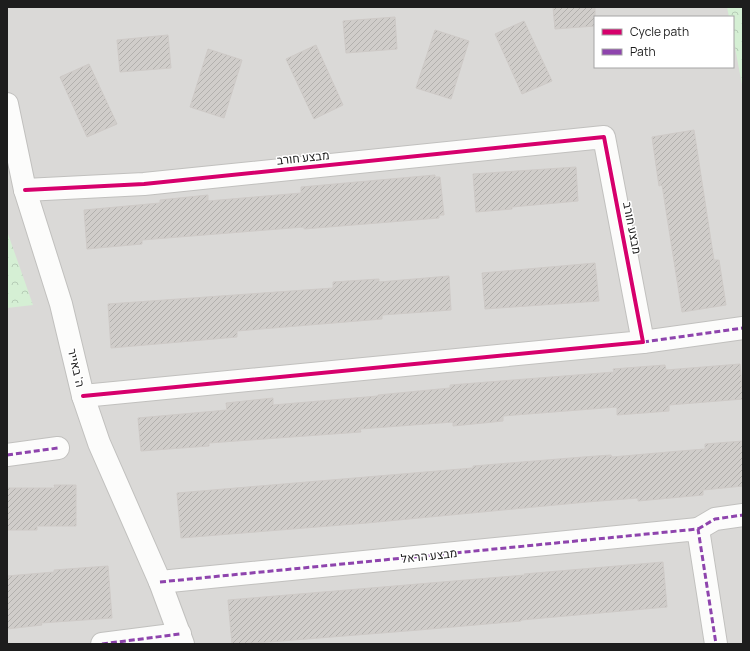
<svg xmlns="http://www.w3.org/2000/svg" width="750" height="651" font-family="Manrope,Heebo,sans-serif">
	<style>
		.residential { fill: #dad9d7; fill-rule: evenodd }
		.park { fill: url(#park-crowns) }
		.building { fill: url(#building-hatch); stroke: #cecac7 }
		.lines { fill: none; stroke-linecap: round; stroke-linejoin: round }
		.minor-casing { stroke: #c1c0be; stroke-width: 24 }
		.tertiary-casing { stroke: #c1c0be; stroke-width: 24 }
		.minor { stroke: #fcfcfb; stroke-width: 22 }
		.tertiary { stroke: #fcfcfb; stroke-width: 22 }
		.quiet { stroke: #8e44ad; stroke-width: 3; stroke-dasharray: 6 3; stroke-linecap: butt }
		.cycleway-casing { stroke: #fff; stroke-width: 6 }
		.cycleway { stroke: #d6006c; stroke-width: 4 }
		.labels { text-anchor: middle; stroke-width: 3; stroke-linejoin: round; paint-order: stroke }
		.street-label { font-size: 12px; fill: #1d1d1d; stroke: #fff }
	</style>
	<defs>
		<pattern id="park-crowns" width="20" height="18" patternUnits="userSpaceOnUse"><rect width="20" height="18" fill="#d5efd4"/><path d="M2 6a3 3 0 1 1 6 0M12 15a3 3 0 1 1 6 0" fill="none" stroke="#b6ccb6"/></pattern>
		<pattern id="building-hatch" width="6" height="6" patternUnits="userSpaceOnUse"><rect width="6" height="6" fill="#d0cdca"/><path d="M-1 1l2-2M0 6l6-6M5 7l2-2" fill="none" stroke="#b2b0ad"/></pattern>
	</defs>
	<rect width="100%" height="100%" fill="#ebe9e5"/>
	<path class="residential" d="M7 7H743V644H7ZM595 17H733V67H595Z"/>
	<g class="park">
		<path d="M727 7H743V90L733 37V17H729Z"/>
		<path d="M7 231 33 305 7 308Z"/>
	</g>
	<g class="building">
		<path d="M553 7H595V26L555 29Z"/>
		<path d="M395 17 397 49 346 53 343 21Z"/>
		<path d="M524 21 552 81 522 94 495 34Z"/>
		<path d="M435 30 469 41 451 99 416 88Z"/>
		<path d="M168 35 171 68 120 72 117 40Z"/>
		<path d="M316 45 343 105 314 119 286 59Z"/>
		<path d="M208 49 242 60 224 118 190 107Z"/>
		<path d="M89 64 117 124 87 137 60 77Z"/>
		<path d="M694 130 714 260H719L726 305 682 312 662 185 659 186 652 137Z"/>
		<path d="M576 167 578 201 512 207V209L476 212 473 174Z"/>
		<path d="M435 175V177H440L444 215H439V218L304 229V227L142 240V244L87 249 84 210 160 203V200L208 195V201L301 193V187Z"/>
		<path d="M595 263 599 301 485 309 482 273Z"/>
		<path d="M449 276 451 310 382 315V319L237 331V337L111 348 108 304 333 288V282L379 279V282Z"/>
		<path d="M740 364 743 399 669 405V411L617 415V407L503 416V421L453 426V422L360 429 361 432 209 443V446L141 451 138 418 227 410 226 403 273 398V405L378 396V395L450 388V385L614 372 613 369 665 365 666 370Z"/>
		<path d="M743 441V486L703 490V495L638 501V498L587 502 367 523 181 538 177 493 437 471 473 468V466L583 457 611 455 612 457 680 451 705 449V444Z"/>
		<path d="M54 485H76V526H37V530H7V488H55Z"/>
		<path d="M663 562 667 607 521 620V621L419 630 269 642 232 644 228 600 525 575 524 574Z"/>
		<path d="M108 566 112 618 41 623 42 625 7 629V576L54 572V570Z"/>
	</g>
	<g class="lines">
		<g class="minor-casing">
			<g id="minor">
				<path d="M25 190 144 184 604 137 643 342 83 396"/>
				<path d="M643 342 743 328"/>
				<path d="M7 455 58 448"/>
				<path d="M698 529 715 519 743 515"/>
				<path d="M160 582 698 529 716 644"/>
				<path d="M102 644 180 634"/>
			</g>
		</g>
		<g class="tertiary-casing">
			<path id="tertiary" d="M7 104 25 190 61 304 83 396 99 443 160 582 183 644"/>
		</g>
		<use href="#minor" class="minor"/>
		<use href="#tertiary" class="tertiary"/>
		<g class="quiet">
			<path d="M643 342 743 328"/>
			<path d="M7 455 58 448"/>
			<path d="M698 529 715 519 743 515"/>
			<path d="M160 582 698 529 716 644"/>
			<path d="M102 644 180 634"/>
		</g>
		<g class="cycleway-casing">
			<path id="cycleway" d="M25 190 144 184 604 137 643 342 83 396"/>
		</g>
		<use href="#cycleway" class="cycleway"/>
	</g>
	<g class="labels">
		<g class="street-label">
			<text transform="translate(303 158) rotate(-6)" y="4">מבצע חורב</text>
			<text transform="translate(632 228) rotate(79)" y="4">מבצע חורב</text>
			<text transform="translate(76 368) rotate(77)" y="4">ה' באייר</text>
			<text transform="translate(429 556) rotate(-6)" y="4">מבצע הראל</text>
		</g>
	</g>
	<rect width="750" height="651" fill="none" stroke="#1d1d1d" stroke-width="16"/>
	<rect x="594" y="16" width="140" height="52" fill="#ffffff" stroke="#a5a5a5"/>
	<rect x="602" y="29" width="20" height="6" fill="#d6006c" stroke="#a5a5a5"/>
	<text x="630" y="36" font-size="12" fill="#1d1d1d">Cycle path</text>
	<rect x="602" y="49" width="20" height="6" fill="#8e44ad" stroke="#a5a5a5"/>
	<text x="630" y="56" font-size="12" fill="#1d1d1d">Path</text>
</svg>
